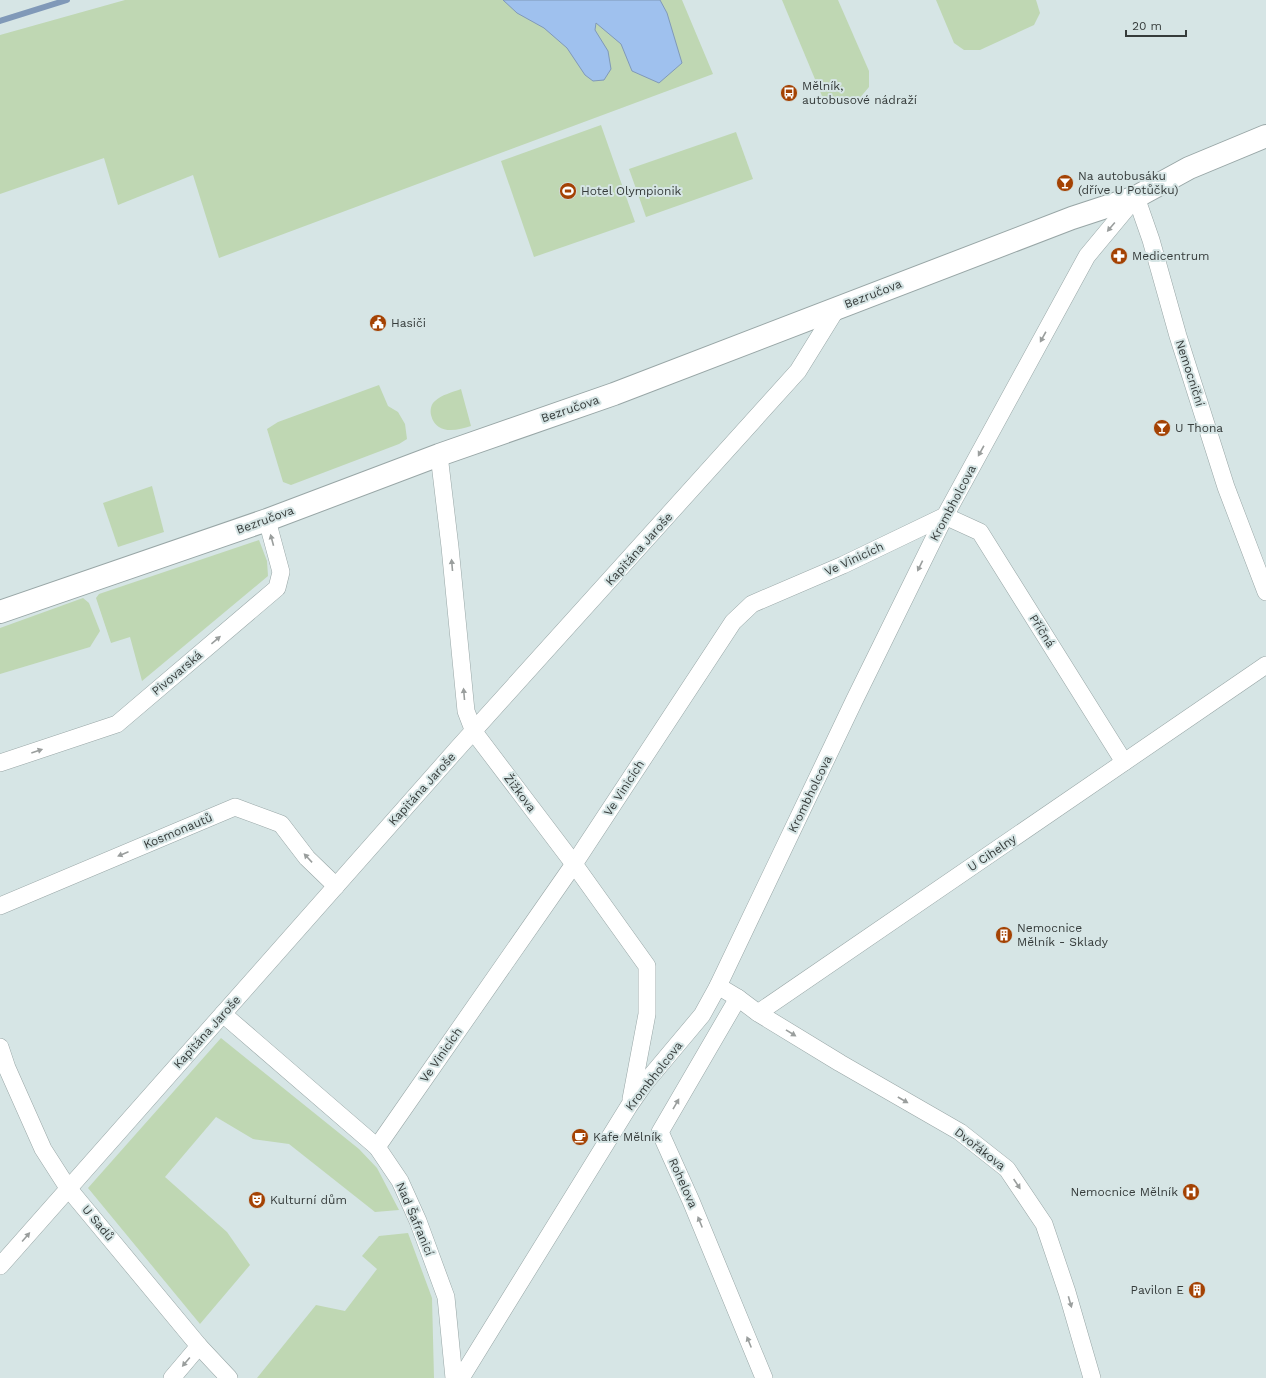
<svg xmlns="http://www.w3.org/2000/svg" width="1266" height="1378" font-family="'Work Sans',sans-serif">
	<style>
		.green { fill: #bfd7b3 }
		.water { fill: #9fc1ee; stroke: #8099b8 }
		.lines { fill: none; stroke-linecap: round; stroke-linejoin: round }
		.stream { stroke: #8099b8; stroke-width: 6 }
		.minor-casing { stroke: #98a6a6; stroke-width: 18 }
		.tertiary-casing { stroke: #98a6a6; stroke-width: 24 }
		.minor { stroke: #fff; stroke-width: 17 }
		.tertiary { stroke: #fff; stroke-width: 22 }
		.oneway { fill: #9a9e9d }
		.labels { text-anchor: middle; stroke-width: 4; stroke-linejoin: round; paint-order: stroke }
		.poi-label { font-size: 12px; fill: #363c3b; stroke: #d6e5e5; text-anchor: start }
		.street-label { font-size: 12px; fill: #363c3b; stroke: #d6e5e5 }
	</style>
	<rect width="100%" height="100%" fill="#d6e5e5"/>
	<g class="green">
		<path d="M125 0H682L713 74 219 258 193 175 118 205 104 158 0 194V35Z"/>
		<path d="M782 0H838L869 71V87L858 100 841 104 822 96Z"/>
		<path d="M936 0H1036L1040 13 1034 25 980 50H964L954 43Z"/>
		<path d="M601 125 635 222 534 257 501 161Z"/>
		<path d="M736 132 753 179 646 217 629 169Z"/>
		<path d="M379 385 388 406 398 412 405 424 407 439 399 444 291 485 283 482 267 429 278 422Z"/>
		<path d="M461 389 471 426C456 431 436 435 431 415 430 410 431 404 435 401 441 395 453 392 461 389Z"/>
		<path d="M152 486 164 532 118 547 103 503Z"/>
		<path d="M259 540 267 561 268 576 142 681 130 637 111 643 96 598 99 594Z"/>
		<path d="M83 598 89 603 100 631 90 647 0 674V628Z"/>
		<path d="M221 1038 359 1149 377 1168 399 1210 375 1212 289 1144 253 1139 216 1117 165 1177 227 1232 250 1265 200 1324 88 1188Z"/>
		<path d="M408 1233 432 1298 434 1378H257L316 1305 345 1311 377 1269 362 1256 379 1236Z"/>
	</g>
	<path class="water" d="M503 0H660L667 13 682 63 659 83 632 71 621 44 596 23 595 30 608 51 611 69 604 80 593 81 585 75 567 48 544 28 517 13Z"/>
	<g class="lines">
		<path class="stream" d="M0 21 67 0"/>
		<g class="minor-casing">
			<g id="minor">
				<path d="M1136 197 1151 240 1178 336 1226 487 1266 592"/>
				<path d="M439 455 450 547 466 711 474 732 574 864 647 966V1014L631 1099"/>
				<path d="M0 763 117 724 277 588 281 572 267 520"/>
				<path d="M0 906 235 807 281 824 307 858 336 886"/>
				<path d="M718 986 738 998 758 1013 840 1063 960 1132 1007 1169 1044 1224 1067 1292 1092 1378"/>
				<path d="M738 998 660 1132 691 1201 764 1378"/>
				<path d="M758 1013 1266 665"/>
				<path d="M223 1014 377 1147 400 1181 418 1221 446 1297 454 1378"/>
				<path d="M0 1047 7 1068 43 1149 68 1188 199 1346 229 1378"/>
				<path d="M377 1147 574 864 733 622 752 604 843 565 945 516 980 532 1124 762"/>
				<path d="M0 1266 458 748 798 371 837 308"/>
				<path d="M172 1378 199 1346"/>
				<path d="M461 1378 629 1106 645 1083 702 1015 718 986 854 701 945 516 1087 256 1136 197"/>
			</g>
		</g>
		<g class="tertiary-casing">
			<path id="tertiary" d="M0 612 267 520 439 455 614 394 1072 218 1136 197 1189 168 1266 136"/>
		</g>
		<use href="#minor" class="minor"/>
		<use href="#tertiary" class="tertiary"/>
	</g>
	<defs><path id="oneway-solid" d="M-6-.8H1V-3.2L6.5 0L1 3.2V.8H-6Z"/></defs>
	<g class="oneway">
		<use href="#oneway-solid" transform="translate(1111 227) rotate(130)"/>
		<use href="#oneway-solid" transform="translate(1043 337) rotate(119)"/>
		<use href="#oneway-solid" transform="translate(981 451) rotate(119)"/>
		<use href="#oneway-solid" transform="translate(272 540) rotate(-105)"/>
		<use href="#oneway-solid" transform="translate(452 565) rotate(-95)"/>
		<use href="#oneway-solid" transform="translate(920 566) rotate(116)"/>
		<use href="#oneway-solid" transform="translate(216 640) rotate(-40)"/>
		<use href="#oneway-solid" transform="translate(464 694) rotate(-95)"/>
		<use href="#oneway-solid" transform="translate(37 751) rotate(-19)"/>
		<use href="#oneway-solid" transform="translate(123 854) rotate(157)"/>
		<use href="#oneway-solid" transform="translate(308 858) rotate(-133)"/>
		<use href="#oneway-solid" transform="translate(791 1033) rotate(32)"/>
		<use href="#oneway-solid" transform="translate(903 1100) rotate(30)"/>
		<use href="#oneway-solid" transform="translate(676 1104) rotate(-60)"/>
		<use href="#oneway-solid" transform="translate(1017 1184) rotate(56)"/>
		<use href="#oneway-solid" transform="translate(700 1222) rotate(-112)"/>
		<use href="#oneway-solid" transform="translate(26 1237) rotate(-49)"/>
		<use href="#oneway-solid" transform="translate(1070 1302) rotate(74)"/>
		<use href="#oneway-solid" transform="translate(749 1342) rotate(-112)"/>
		<use href="#oneway-solid" transform="translate(186 1362) rotate(130)"/>
	</g>
	<defs>
		<g id="bus-disc" transform="scale(0.9)"><circle r="9.5" fill="#a44203" stroke="#d6e5e5"/><path d="M-5-6H5V4H4V6H2V4H-2V6H-4V4H-5ZM-3.5-4V0h7V-4ZM-3.5 1.2v1.5H-2V1.2ZM2 1.2v1.5H3.5V1.2Z" fill="#fff"/></g>
		<g id="bar-disc" transform="scale(0.9)"><circle r="9.5" fill="#a44203" stroke="#d6e5e5"/><path d="M-6-5H6L.8 .8V4.5H3.5V6h-7V4.5H-.8V.8Z" fill="#fff"/></g>
		<g id="stadium-disc" transform="scale(0.9)"><circle r="9.5" fill="#a44203" stroke="#d6e5e5"/><path d="M0-5a6.5 5 0 1 0 0 10a6.5 5 0 1 0 0-10ZM-3.5-1.8h7v3.6h-7Z" fill="#fff"/></g>
		<g id="pharmacy-disc" transform="scale(0.9)"><circle r="9.5" fill="#a44203" stroke="#d6e5e5"/><path d="M-2-6h4v4h4v4h-4v4h-4v-4h-4v-4h4Z" fill="#fff"/></g>
		<g id="civic-disc" transform="scale(0.9)"><circle r="9.5" fill="#a44203" stroke="#d6e5e5"/><path d="M-.6-6.5H3V-4.5H.6V-3L4-1V1h2V6H-6V1h2V-1L-.6-3ZM-1.2 2.5V6h2.4V2.5Z" fill="#fff"/></g>
		<g id="building-disc" transform="scale(0.9)"><circle r="9.5" fill="#a44203" stroke="#d6e5e5"/><path d="M-4-6H4V6H1V3H-1V6H-4ZM-2.5-4.3h1.7v1.8h-1.7ZM.8-4.3h1.7v1.8H.8ZM-2.5-1h1.7V.8h-1.7ZM.8-1h1.7V.8H.8Z" fill="#fff"/></g>
		<g id="cafe-disc" transform="scale(0.9)"><circle r="9.5" fill="#a44203" stroke="#d6e5e5"/><path d="M-5.5-4.5H6V0H3Q3 3.5 0 3.5H-2.5Q-5.5 3.5-5.5 0ZM3-3.2v2h1.7v-2ZM-6 4.5H4V6H-6Z" fill="#fff"/></g>
		<g id="hospital-disc" transform="scale(0.9)"><circle r="9.5" fill="#a44203" stroke="#d6e5e5"/><path d="M-5-5h3v3.5h4V-5h3V5h-3V1.5h-4V5h-3Z" fill="#fff"/></g>
		<g id="theatre-disc" transform="scale(0.9)"><circle r="9.5" fill="#a44203" stroke="#d6e5e5"/><path d="M-5-5.5Q0-4 5-5.5V0Q5 5 0 6Q-5 5-5 0ZM-3.3-2.5H-1v1.5H-3.3ZM1-2.5H3.3v1.5H1ZM-2.8 1Q0 5.5 2.8 1Z" fill="#fff"/></g>
	</defs>
	<g fill-rule="evenodd">
		<use href="#bus-disc" x="789" y="93"/>
		<use href="#bar-disc" x="1065" y="183"/>
		<use href="#stadium-disc" x="568" y="191"/>
		<use href="#pharmacy-disc" x="1119" y="256"/>
		<use href="#civic-disc" x="378" y="323"/>
		<use href="#bar-disc" x="1162" y="428"/>
		<use href="#building-disc" x="1004" y="935"/>
		<use href="#cafe-disc" x="580" y="1137"/>
		<use href="#hospital-disc" x="1191" y="1192"/>
		<use href="#theatre-disc" x="257" y="1200"/>
		<use href="#building-disc" x="1197" y="1290"/>
	</g>
	<g class="labels">
		<g class="poi-label">
			<text x="802" y="90">Mělník,<tspan x="802" dy="14">autobusové nádraží</tspan></text>
			<text x="1078" y="180">Na autobusáku<tspan x="1078" dy="14">(dříve U Potůčku)</tspan></text>
			<text x="581" y="195">Hotel Olympionik</text>
			<text x="1132" y="260">Medicentrum</text>
			<text x="391" y="327">Hasiči</text>
			<text x="1175" y="432">U Thona</text>
			<text x="1017" y="932">Nemocnice<tspan x="1017" dy="14">Mělník - Sklady</tspan></text>
			<text x="593" y="1141">Kafe Mělník</text>
			<text x="1178" y="1196" text-anchor="end">Nemocnice Mělník</text>
			<text x="270" y="1204">Kulturní dům</text>
			<text x="1184" y="1294" text-anchor="end">Pavilon E</text>
		</g>
		<g class="street-label">
			<text transform="translate(873 294) rotate(-21)" y="4">Bezručova</text>
			<text transform="translate(1190 373) rotate(72)" y="4">Nemocniční</text>
			<text transform="translate(570 409) rotate(-19)" y="4">Bezručova</text>
			<text transform="translate(953 503) rotate(-62)" y="4">Krombholcova</text>
			<text transform="translate(265 520) rotate(-20)" y="4">Bezručova</text>
			<text transform="translate(639 549) rotate(-48)" y="4">Kapitána Jaroše</text>
			<text transform="translate(854 559) rotate(-25)" y="4">Ve Vinicích</text>
			<text transform="translate(1042 631) rotate(58)" y="4">Příčná</text>
			<text transform="translate(177 673) rotate(-40)" y="4">Pivovarská</text>
			<text transform="translate(624 788) rotate(-57)" y="4">Ve Vinicích</text>
			<text transform="translate(422 789) rotate(-48)" y="4">Kapitána Jaroše</text>
			<text transform="translate(520 793) rotate(53)" y="4">Žižkova</text>
			<text transform="translate(810 794) rotate(-64)" y="4">Krombholcova</text>
			<text transform="translate(178 831) rotate(-23)" y="4">Kosmonautů</text>
			<text transform="translate(992 853) rotate(-34)" y="4">U Cihelny</text>
			<text transform="translate(207 1032) rotate(-48)" y="4">Kapitána Jaroše</text>
			<text transform="translate(441 1055) rotate(-55)" y="4">Ve Vinicích</text>
			<text transform="translate(654 1076) rotate(-52)" y="4">Krombholcova</text>
			<text transform="translate(980 1149) rotate(38)" y="4">Dvořákova</text>
			<text transform="translate(683 1183) rotate(66)" y="4">Rohelova</text>
			<text transform="translate(415 1219) rotate(67)" y="4">Nad Šafranicí</text>
			<text transform="translate(98 1223) rotate(50)" y="4">U Sadů</text>
		</g>
	</g>
	<path d="M1126 30v6h60v-6" fill="none" stroke="#363c3b" stroke-width="2"/>
	<text x="1132" y="30" font-size="12" fill="#363c3b" stroke="#d6e5e5" stroke-width="3" paint-order="stroke">20 m</text>
</svg>
